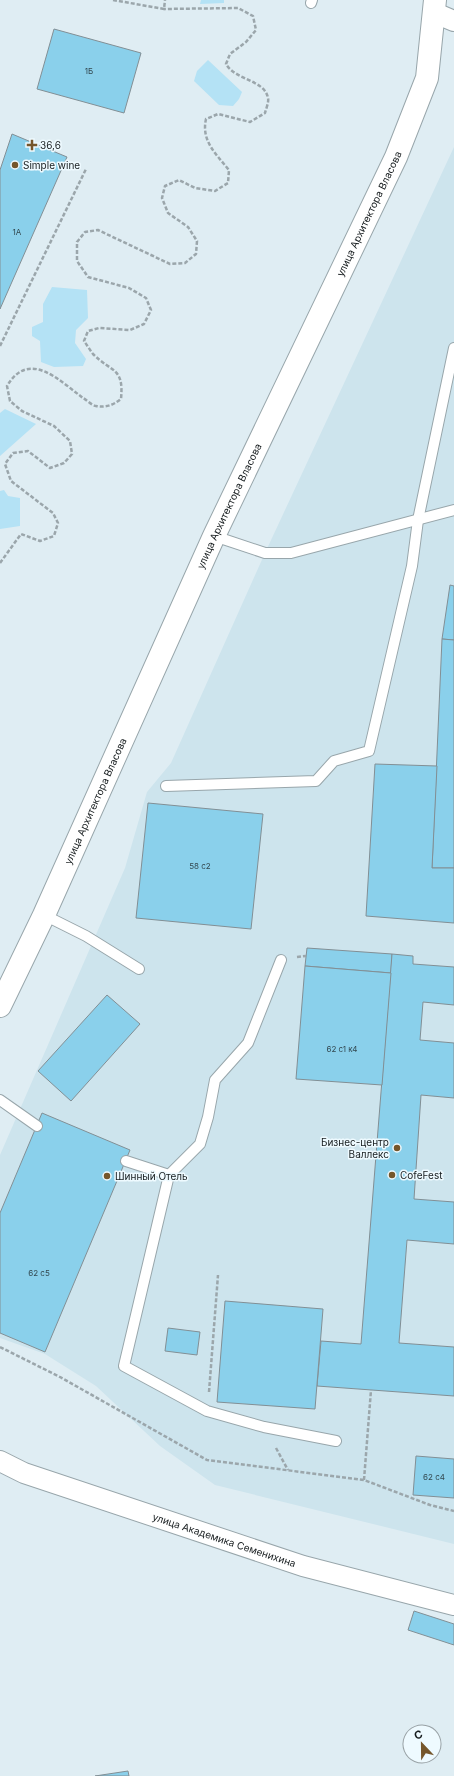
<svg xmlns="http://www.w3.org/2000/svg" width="454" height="1776" font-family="Inter,sans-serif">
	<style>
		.built { fill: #cde4ed }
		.green { fill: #b4e2f5 }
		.building { fill: #8ad0eb; stroke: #828f95 }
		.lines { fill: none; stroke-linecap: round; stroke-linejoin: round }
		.service-casing { stroke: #98a6ab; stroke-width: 12 }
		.minor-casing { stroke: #98a6ab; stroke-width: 22 }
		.tertiary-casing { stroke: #98a6ab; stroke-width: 24 }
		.path { stroke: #9ba6ab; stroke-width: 2.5; stroke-dasharray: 4 2; stroke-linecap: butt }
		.service { stroke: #fff; stroke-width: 10 }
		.minor { stroke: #fff; stroke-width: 20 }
		.tertiary { stroke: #fff; stroke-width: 22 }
		.poi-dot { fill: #75562b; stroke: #eefaff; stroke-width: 1.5 }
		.labels { text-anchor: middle; stroke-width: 3; stroke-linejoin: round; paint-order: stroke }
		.number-label { font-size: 8px; fill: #334951 }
		.poi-label { font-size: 10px; fill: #161c1e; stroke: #eefaff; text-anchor: start }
		.street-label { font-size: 10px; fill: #161c1e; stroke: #eefaff }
	</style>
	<rect width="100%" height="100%" fill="#dfedf3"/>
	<path class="built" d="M454 147V1544L215 1485 160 1446 96 1386 45 1354 0 1338V1155L125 868 147 792 171 763 265 553Z"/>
	<g class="green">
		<path d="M201 0H224V3L200 4Z"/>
		<path d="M208 60 242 92 239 99 233 106 219 105 194 81 197 71Z"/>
		<path d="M52 287 87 290 88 318 76 330 75 343 86 359 83 366 54 367 41 362 40 341 32 336V327L43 322V304Z"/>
		<path d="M5 409 36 424 0 456V413Z"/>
		<path d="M4 490 8 496 20 498V526L0 529V491Z"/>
	</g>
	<g class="building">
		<path d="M54 29 141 53 124 113 37 89Z"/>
		<path d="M12 134 67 157 0 309V170Z"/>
		<path d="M450 585 454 586V640L442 639Z"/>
		<path d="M442 639 454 640V868H432Z"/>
		<path d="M375 764 437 766 432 868H454V923L366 916Z"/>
		<path d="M148 803 263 814 251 929 136 918Z"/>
		<path d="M307 948 392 954 391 973 305 966Z"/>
		<path d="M392 954 413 956V964L454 967V1005L423 1002 420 1040 454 1043V1098L421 1095 414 1199 454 1202V1244L407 1240 399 1343 454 1347V1396L317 1386 321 1341 361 1344Z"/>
		<path d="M305 966 391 973 382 1085 296 1079Z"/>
		<path d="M107 995 140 1024 71 1101 38 1071Z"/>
		<path d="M42 1113 130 1150 45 1352 0 1333V1213Z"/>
		<path d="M225 1301 323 1309 315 1409 217 1402Z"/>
		<path d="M168 1328 200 1332 197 1355 165 1351Z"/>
		<path d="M416 1456 454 1459V1498L413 1495Z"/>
		<path d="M414 1611 454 1624V1645L408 1630Z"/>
		<path d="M128 1771 129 1776H95Z"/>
	</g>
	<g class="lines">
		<g class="service-casing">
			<g id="service">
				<path d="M311 3 312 0"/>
				<path d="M214 536 265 553H291L454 510"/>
				<path d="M166 786 316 781 334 761 369 751 412 566 418 520 454 348"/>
				<path d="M44 915 86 936 139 969"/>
				<path d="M281 960 248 1043 215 1080 208 1117 200 1144 169 1175 124 1366 207 1411 264 1427 336 1441"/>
				<path d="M0 1100 37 1126"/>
				<path d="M126 1161 169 1175"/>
			</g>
		</g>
		<g class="minor-casing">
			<g id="minor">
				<path d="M435 13 454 21"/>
				<path id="s1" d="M0 1461 24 1473 303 1566 454 1605"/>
			</g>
		</g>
		<g class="tertiary-casing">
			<g id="tertiary">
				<path id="s2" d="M0 1006 44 915 214 536 396 157 427 78 435 0"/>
			</g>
		</g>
		<g class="path">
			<path d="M113 0 164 9 165 0"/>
			<path d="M0 346 86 169"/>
			<path d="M0 563 21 534 40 541 54 536 58 523 53 513 11 481 5 464 13 453 28 451 50 468 64 463 72 454 70 441 54 426 22 411 10 401 7 386C29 349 59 380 83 398 87 400 91 405 96 406 106 408 113 405 121 399 124 367 112 373 93 354 90 350 87 345 84 341L88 331 99 328 130 330 144 324 151 310 146 298 129 288 88 277 77 261V242L85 232 98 230 170 264 185 263 196 254 197 241 188 227 168 213 162 198 165 186 179 180 195 188 215 191 228 183 229 170C216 154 201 141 206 119L218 114 250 122 265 113C266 109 269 102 268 98 265 80 235 80 226 64L230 54 246 42 256 30 253 16 238 8 164 9"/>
			<path d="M297 957 306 956"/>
			<path d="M0 1347 60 1377 207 1460 364 1480 430 1505 454 1511"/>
			<path d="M209 1392 218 1275"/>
			<path d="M276 1448 288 1470"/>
			<path d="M364 1480 371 1390"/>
		</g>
		<use href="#service" class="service"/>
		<use href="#minor" class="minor"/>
		<use href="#tertiary" class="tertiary"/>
	</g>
	<g class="poi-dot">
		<path d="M30 139h4v4h4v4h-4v4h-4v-4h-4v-4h4z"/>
		<circle cx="15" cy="165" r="4"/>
		<circle cx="397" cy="1148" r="4"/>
		<circle cx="392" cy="1175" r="4"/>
		<circle cx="107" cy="1176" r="4"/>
	</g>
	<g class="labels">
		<g class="number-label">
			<text x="89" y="74">1Б</text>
			<text x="17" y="235">1А</text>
			<text x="200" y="869">58 с2</text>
			<text x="342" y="1052">62 с1 к4</text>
			<text x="39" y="1276">62 с5</text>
			<text x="434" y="1480">62 с4</text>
		</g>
		<g class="poi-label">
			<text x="40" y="149">36,6</text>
			<text x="23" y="169">Simple wine</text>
			<text x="389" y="1146" text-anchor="end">Бизнес-центр<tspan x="389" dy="12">Валлекс</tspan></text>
			<text x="400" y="1179">CofeFest</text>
			<text x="115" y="1180">Шинный Отель</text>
		</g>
		<g class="street-label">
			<text dy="4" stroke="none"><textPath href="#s2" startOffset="874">улица Архитектора Власова</textPath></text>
			<text dy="4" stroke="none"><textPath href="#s2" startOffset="550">улица Архитектора Власова</textPath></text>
			<text dy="4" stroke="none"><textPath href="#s2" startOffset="226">улица Архитектора Власова</textPath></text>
			<text dy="4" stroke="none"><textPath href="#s1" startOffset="238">улица Академика Семенихина</textPath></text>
		</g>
	</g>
	<g transform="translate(422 1744) rotate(338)"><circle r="19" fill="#eefaff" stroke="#98a1a5"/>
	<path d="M0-3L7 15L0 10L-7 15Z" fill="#75562b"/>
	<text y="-6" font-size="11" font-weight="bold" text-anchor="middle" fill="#161c1e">С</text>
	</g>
</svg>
